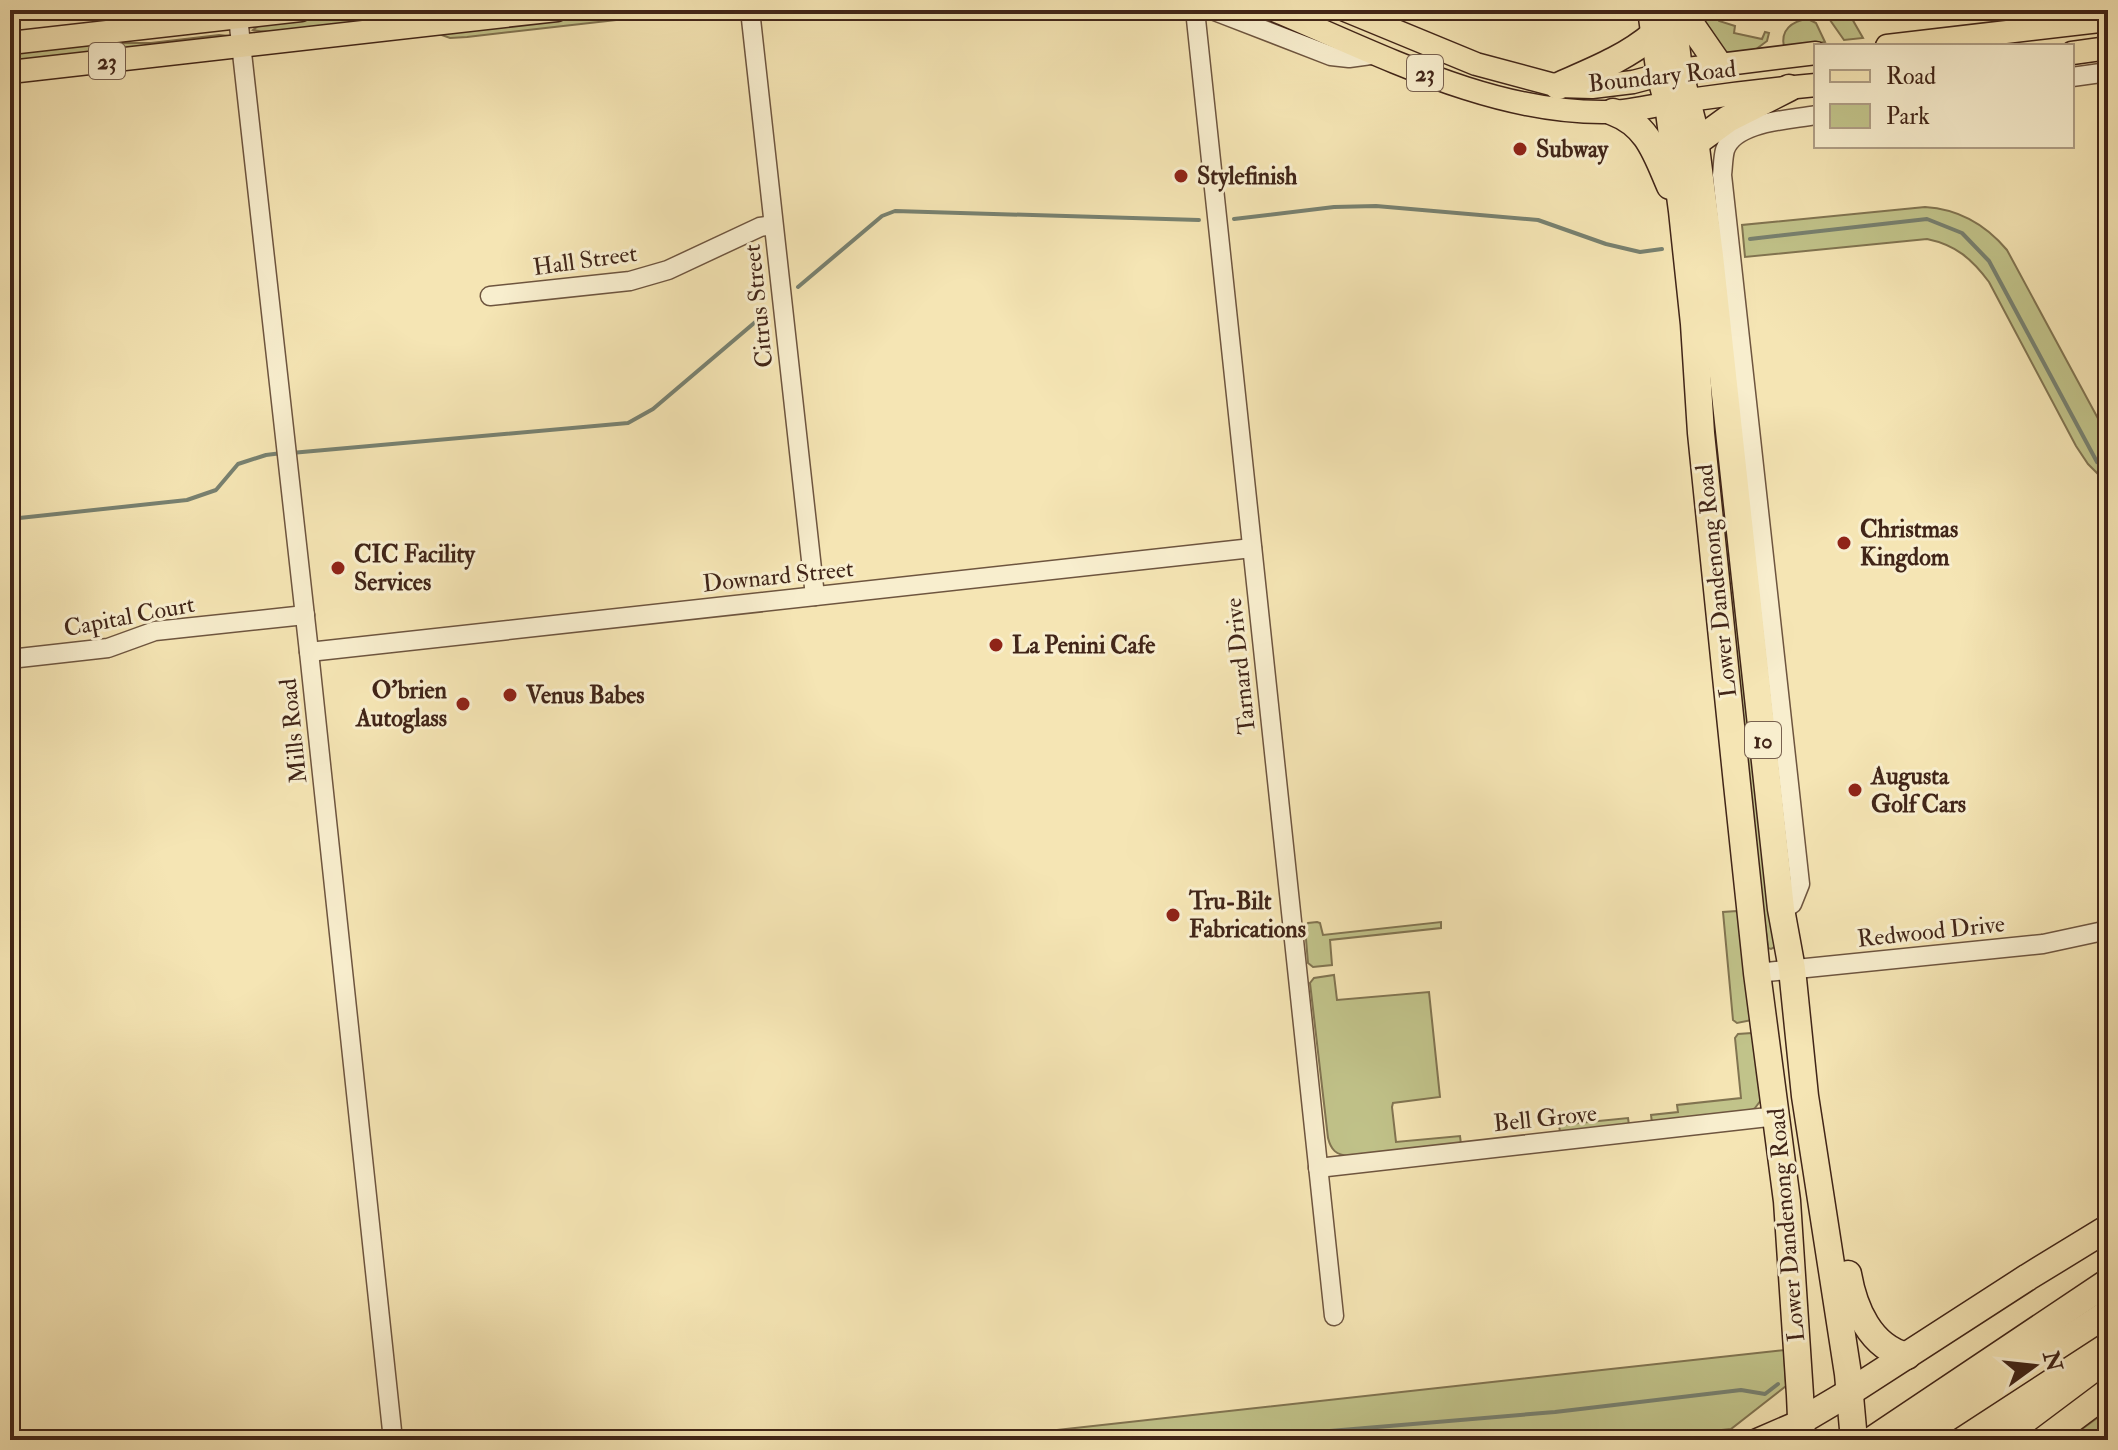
<svg xmlns="http://www.w3.org/2000/svg" width="2118" height="1450" font-family="'IM FELL Double Pica',serif">
	<style>
		.green { fill: #c1c38a; stroke: #817451; stroke-width: 2 }
		.lines { fill: none; stroke-linecap: round; stroke-linejoin: round }
		.stream { stroke: #788170; stroke-width: 4 }
		.minor-casing { stroke: #6e553f; stroke-width: 21 }
		.major-casing { stroke: #412518; stroke-width: 25 }
		.highway-casing { stroke: #412518; stroke-width: 29 }
		.minor { stroke: #f8eece; stroke-width: 18 }
		.major { stroke: #f5e5b4; stroke-width: 22 }
		.highway { stroke: #f5e5b4; stroke-width: 26 }
		.poi-dot { fill: #8f2418; stroke: #f8eece; stroke-width: 3 }
		.labels { text-anchor: middle; stroke-width: 6; stroke-linejoin: round; paint-order: stroke }
		.shield { fill: #f8eece; stroke: #78614f; stroke-width: 2 }
		.shield-label { font-size: 22px; font-weight: bold; fill: #412518 }
		.street-label { font-size: 24px; fill: #412518; stroke: #f8eece }
		.poi-label { font-size: 24px; font-weight: bold; fill: #412518; stroke: #f8eece; text-anchor: start }
	</style>
	<rect width="100%" height="100%" fill="#f5e5b4"/>
	<filter id="stains"><feTurbulence type="fractalNoise" baseFrequency=".0025" numOctaves="4"/><feColorMatrix values="0 0 0 0 .2 0 0 0 0 .09 0 0 0 0 .02 0 0 0 .5 -.17"/></filter>
	<radialGradient id="worn" r=".72"><stop offset=".6" stop-color="#630" stop-opacity="0"/><stop offset="1" stop-color="#630" stop-opacity=".3"/></radialGradient>
	<g class="green">
		<path d="M633 10H694L687 12 467 37 450 38 439 34 442 31Z"/>
		<path d="M1693 10H1710L1719 21 1735 26 1734 33 1762 39 1765 32 1769 33 1767 41 1755 50 1725 53Z"/>
		<path d="M1823 10H1847L1863 38 1844 40Z"/>
		<path d="M347 14 366 16C353 26 270 35 253 30L258 26 270 23Z"/>
		<path d="M1808 19 1816 23 1825 42 1784 47C1780 30 1792 21 1808 19Z"/>
		<path d="M219 35 230 36 10 62V52L86 43H151Z"/>
		<path d="M1925 207C1958 209 1986 225 2007 250L2108 437V484L2088 464 2076 446 1989 282C1972 259 1956 245 1927 239L1745 257 1742 225Z"/>
		<path d="M1711 355 1775 947 1771 949 1768 948 1740 726 1710 467Z"/>
		<path d="M1737 911 1741 912 1752 1020 1737 1023 1733 1020 1723 912Z"/>
		<path d="M1317 922 1320 923 1323 935 1441 922V928L1330 940 1332 965 1313 967 1308 963 1305 927 1308 923Z"/>
		<path d="M1334 975 1337 1000 1429 992 1440 1097 1393 1103 1392 1107 1396 1142 1460 1136 1461 1144 1349 1156C1336 1155 1331 1150 1328 1138L1310 983 1314 978Z"/>
		<path d="M1752 1033H1755L1761 1100 1755 1108 1748 1112 1652 1123 1651 1115 1678 1112 1677 1105 1741 1098 1735 1038 1738 1034Z"/>
		<path d="M1628 1118 1629 1125 1560 1132 1559 1125Z"/>
		<path d="M1784 1350 1786 1386 1731 1429 1629 1440H965Z"/>
		<path d="M2108 1410V1440H2067Z"/>
	</g>
	<g class="lines">
		<g class="stream">
			<path d="M1234 219 1334 207 1376 206 1538 220 1606 244 1640 252 1662 249"/>
			<path d="M1750 239 1927 219 1962 233 1989 261 2097 462 2108 469"/>
			<path d="M798 287 882 216 895 211 1199 220"/>
			<path d="M291 453 628 423 653 409 767 312"/>
			<path d="M10 519 187 500 216 490 238 464 266 455 282 453"/>
			<path d="M1249 1440 1294 1434 1555 1412 1741 1390 1765 1394 1778 1384"/>
		</g>
		<g class="minor-casing">
			<g id="minor">
				<path d="M373 10 375 30"/>
				<path d="M750 10 815 596"/>
				<path d="M1195 10 1334 1316"/>
				<path d="M1212 10 1331 56 1349 58 1378 54"/>
				<path d="M238 17 309 652 393 1440"/>
				<path d="M2072 77 2108 72"/>
				<path d="M490 296 630 281 668 270 760 227 773 225"/>
				<path d="M309 652 1252 548"/>
				<path d="M10 659 108 648 155 631 305 615"/>
				<path d="M1781 909 1792 904 1800 884 1722 175C1723 167 1723 157 1725 150 1735 121 1790 120 1816 115"/>
				<path d="M1757 973 2043 944 2108 930"/>
				<path d="M1318 1168 1777 1116"/>
			</g>
		</g>
		<g class="major-casing">
			<g id="major">
				<path d="M1274 10C1379 54 1494 115 1610 112 1636 111 1663 103 1689 100 1731 94 1774 89 1816 85"/>
				<path d="M1345 10 1476 64 1558 86 1592 87 1633 82 1679 70 1816 53"/>
				<path d="M10 43 301 10"/>
				<path d="M1887 46 2108 20"/>
				<path d="M2072 53 2108 48"/>
				<path d="M10 72 557 10"/>
				<path d="M1757 1440 1801 1421"/>
			</g>
		</g>
		<g class="highway-casing">
			<g id="highway">
				<path d="M1651 10 1660 75 1668 104 1682 211 1694 324 1701 433 1737 784 1757 973 1787 1201 1800 1395 1802 1440"/>
				<path d="M1672 10 1679 70 1693 124 1710 256 1781 909 1792 969 1805 1096 1848 1374 1854 1440"/>
				<path d="M1681 10 1719 65"/>
				<path d="M1558 86C1592 71 1626 58 1654 34"/>
				<path d="M1613 112C1648 125 1656 154 1670 186"/>
				<path d="M1695 143 1728 119 1789 88"/>
				<path d="M1848 1274C1854 1308 1870 1347 1907 1356"/>
				<path d="M1801 1421 1850 1392 2028 1277 2108 1228"/>
				<path d="M1872 1440 2108 1282"/>
				<path d="M1913 1440 2108 1313"/>
				<path d="M2044 1440 2108 1392"/>
			</g>
		</g>
		<use href="#minor" class="minor"/>
		<use href="#major" class="major"/>
		<use href="#highway" class="highway"/>
	</g>
	<g class="poi-dot">
		<circle cx="1520" cy="149" r="8"/>
		<circle cx="1181" cy="176" r="8"/>
		<circle cx="1844" cy="543" r="8"/>
		<circle cx="338" cy="568" r="8"/>
		<circle cx="996" cy="645" r="8"/>
		<circle cx="510" cy="695" r="8"/>
		<circle cx="463" cy="704" r="8"/>
		<circle cx="1855" cy="790" r="8"/>
		<circle cx="1173" cy="915" r="8"/>
	</g>
	<g class="labels">
		<g class="shield">
			<rect x="89" y="43" width="36" height="36" rx="6"/>
			<rect x="1407" y="55" width="36" height="36" rx="6"/>
			<rect x="1745" y="722" width="36" height="36" rx="6"/>
		</g>
		<g class="shield-label">
			<text x="107" y="69">23</text>
			<text x="1425" y="81">23</text>
			<text x="1763" y="748">10</text>
		</g>
		<g class="street-label">
			<text transform="translate(1662 76) rotate(-6)" y="8">Boundary Road</text>
			<text transform="translate(585 260) rotate(-8)" y="8">Hall Street</text>
			<text transform="translate(758 306) rotate(-96)" y="8">Citrus Street</text>
			<text transform="translate(778 576) rotate(-6)" y="8">Downard Street</text>
			<text transform="translate(1716 581) rotate(-96)" y="8">Lower Dandenong Road</text>
			<text transform="translate(129 616) rotate(-11)" y="8">Capital Court</text>
			<text transform="translate(1240 666) rotate(-96)" y="8">Tarnard Drive</text>
			<text transform="translate(293 731) rotate(-96)" y="8">Mills Road</text>
			<text transform="translate(1931 931) rotate(-6)" y="8">Redwood Drive</text>
			<text transform="translate(1545 1118) rotate(-6)" y="8">Bell Grove</text>
			<text transform="translate(1786 1225) rotate(-95)" y="8">Lower Dandenong Road</text>
		</g>
		<g class="poi-label">
			<text x="1536" y="157">Subway</text>
			<text x="1197" y="184">Stylefinish</text>
			<text x="1860" y="537">Christmas<tspan x="1860" dy="28">Kingdom</tspan></text>
			<text x="354" y="562">CIC Facility<tspan x="354" dy="28">Services</tspan></text>
			<text x="1012" y="653">La Penini Cafe</text>
			<text x="447" y="698" text-anchor="end">O'brien<tspan x="447" dy="28">Autoglass</tspan></text>
			<text x="526" y="703">Venus Babes</text>
			<text x="1871" y="784">Augusta<tspan x="1871" dy="28">Golf Cars</tspan></text>
			<text x="1189" y="909">Tru-Bilt<tspan x="1189" dy="28">Fabrications</tspan></text>
		</g>
	</g>
	<rect width="2118" height="1450" fill="none" stroke="#f5e5b4" stroke-width="40"/>
	<rect x="12" y="12" width="2094" height="1426" fill="none" stroke="#412518" stroke-width="4"/>
	<rect x="20" y="20" width="2078" height="1410" fill="none" stroke="#412518" stroke-width="2"/>
	<rect x="1814" y="44" width="260" height="104" fill="#f8eece" stroke="#af9e85" stroke-width="2"/>
	<rect x="1830" y="70" width="40" height="12" fill="#f5e5b4" stroke="#af9e85" stroke-width="2"/>
	<text x="1886" y="84" font-size="24" fill="#412518">Road</text>
	<rect x="1830" y="104" width="40" height="24" fill="#c1c38a" stroke="#af9e85" stroke-width="2"/>
	<text x="1886" y="124" font-size="24" fill="#412518">Park</text>
	<g transform="translate(2034 1366) rotate(75)" stroke="#f8eece" stroke-width="6" paint-order="stroke">
	<path d="M0-6L14 30L0 20L-14 30Z" fill="#412518"/>
	<text y="-12" font-size="22" font-weight="bold" text-anchor="middle" fill="#412518">N</text>
	</g>
	<rect width="100%" height="100%" filter="url(#stains)"/>
	<rect width="100%" height="100%" fill="url(#worn)"/>
</svg>
